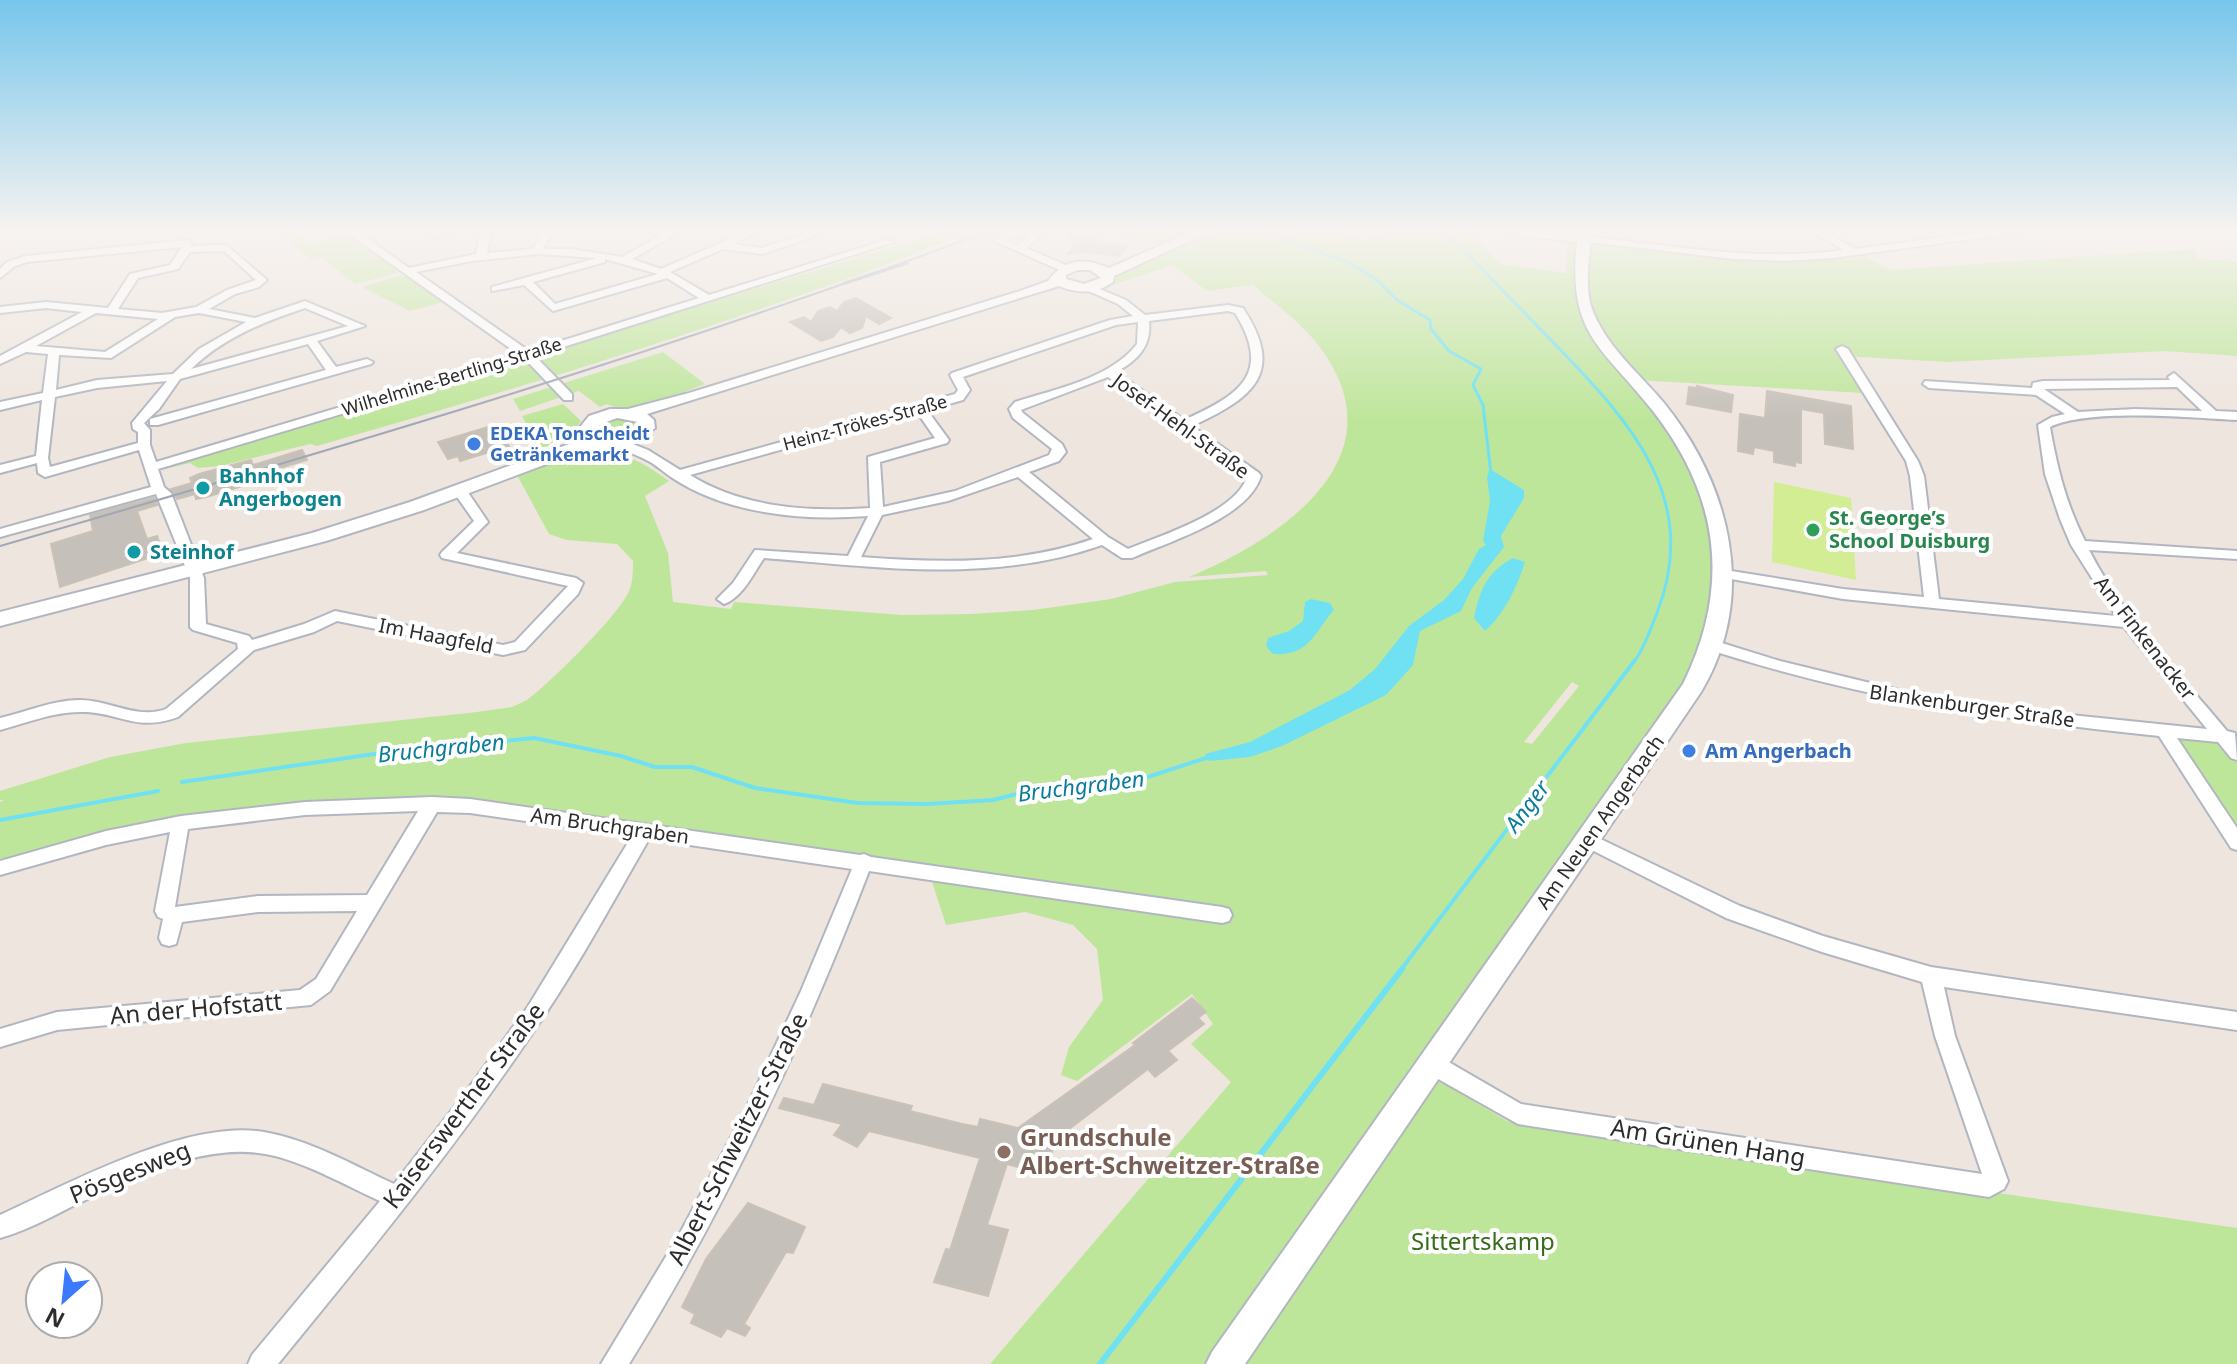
<svg xmlns="http://www.w3.org/2000/svg" width="2237" height="1364" font-family="'Noto Sans',sans-serif">
	<style>
		.green { fill: #bee69a; fill-rule: evenodd }
		.pitch { fill: #d3ed95 }
		.water { fill: #6fe1f2 }
		.lines { fill: none; stroke-linecap: round; stroke-linejoin: round }
		.stream-far2 { stroke: #6fe1f2; stroke-width: 3 }
		.stream-far1 { stroke: #6fe1f2; stroke-width: 4 }
		.stream { stroke: #6fe1f2; stroke-width: 6 }
		.building { fill: #c6c0ba; stroke: #cac1b7; stroke-width: 2 }
		.street-casing { stroke: #b2b6c0; stroke-width: 4 }
		.secondary-casing { stroke: #b2b6c0; stroke-width: 4 }
		.street { fill: #fff; fill-rule: evenodd }
		.secondary { fill: #fff; fill-rule: evenodd }
		.tram { stroke: #a0a7b7; stroke-width: 2 }
		.rail { stroke: #a0a7b7; stroke-width: 3 }
		.shop-dot { fill: #3f7fe0; stroke: #fff; stroke-width: 3 }
		.culture-dot { fill: #0f9aa8; stroke: #fff; stroke-width: 3 }
		.leisure-dot { fill: #2e9e5b; stroke: #fff; stroke-width: 3 }
		.education-dot { fill: #8d6e63; stroke: #fff; stroke-width: 3 }
		.labels { text-anchor: middle; stroke-width: 8; stroke-linejoin: round; paint-order: stroke }
		.far-street-label { font-size: 18px; fill: #2c2c2c; stroke: #fff }
		.far-shop-label { font-size: 18px; font-weight: bold; fill: #366cbe; stroke: #fff; text-anchor: start }
		.street-label { font-size: 20px; fill: #2c2c2c; stroke: #fff }
		.culture-label { font-size: 20px; font-weight: bold; fill: #0d838f; stroke: #fff; text-anchor: start }
		.leisure-label { font-size: 20px; font-weight: bold; fill: #27864d; stroke: #fff; text-anchor: start }
		.shop-label { font-size: 20px; font-weight: bold; fill: #366cbe; stroke: #fff; text-anchor: start }
		.water-label { font-size: 22px; font-style: italic; fill: #0a7c9b; stroke: #fff }
		.near-street-label { font-size: 24px; fill: #2c2c2c; stroke: #fff }
		.near-education-label { font-size: 24px; font-weight: bold; fill: #785e54; stroke: #fff; text-anchor: start }
		.near-park-label { font-size: 24px; fill: #356c19; stroke: #fff }
	</style>
	<rect width="100%" height="100%" fill="#eee5de"/>
	<g class="green">
		<path d="M274 229H293L309 244 345 234 398 270 395 271 398 273 355 284 320 256 311 259Z"/>
		<path d="M952 229H963L958 231 961 234C897 263 829 285 763 308 615 359 467 403 317 446L310 444 221 466 198 468 190 463 160 470Z"/>
		<path d="M1101 229H1198L1160 246Z"/>
		<path d="M1225 229H1332L1360 240 1386 235 1371 229H1467L1500 264 1566 273 1568 240 1750 262 1864 256 1890 270 2194 249 2198 259 2237 261V356L2164 351 1948 362 1842 356 1863 393 1637 380 1613 364C1629 385 1649 404 1664 426 1725 508 1721 586 1687 678L1415 1074 1446 1085 1507 1121 2237 1228V1364H990L1231 1082 1191 1044 1213 1024 1192 994 1077 1081 1061 1075 1069 1047 1103 1000 1097 949 1073 925 1025 912 946 925 927 866 566 812 484 802 409 798 154 820 0 862V802L4 800H0V791L110 757 186 743 477 712 512 707 527 700C552 681 610 623 626 597 633 586 633 573 633 561L617 544 567 540 549 534 517 475C582 450 609 436 669 481L645 496 668 553 673 602 731 609 734 602 902 615 971 614 1033 610 1111 599 1175 582 1268 575 1266 571 1189 577C1278 540 1399 461 1324 353 1306 326 1277 306 1253 285L1207 291 1172 265 1113 285 1118 274ZM1572 682 1579 686 1532 744 1524 742Z"/>
		<path d="M405 274 444 302 410 311 362 287Z"/>
		<path d="M663 352 705 384C678 393 635 419 607 404L600 407 579 391 520 411 513 399Z"/>
		<path d="M563 404 581 421 570 436 540 449 522 416Z"/>
		<path d="M614 416 638 419 640 427 614 440 595 438 592 427Z"/>
		<path d="M2169 734 2221 739 2237 760V835Z"/>
	</g>
	<path class="pitch" d="M1774 482 1851 498 1856 580 1772 562Z"/>
	<g class="water">
		<path d="M1490 469 1524 490V498L1501 536 1504 547 1472 588 1461 611 1420 631 1413 665 1386 695 1282 746 1250 757 1209 761 1205 754 1250 742 1350 690 1375 669 1409 626 1444 600 1463 579 1479 549 1486 545 1483 541 1490 501 1487 477Z"/>
		<path d="M1513 558 1525 562C1517 587 1505 613 1485 631L1474 618C1480 589 1487 572 1513 558Z"/>
		<path d="M1311 599 1330 603 1334 610C1313 634 1310 656 1273 654L1266 646 1268 638 1289 631 1303 621 1305 602Z"/>
	</g>
	<g class="lines">
		<g class="stream-far2">
			<path d="M1257 229 1348 262 1377 280 1397 300 1430 320 1431 329 1449 351 1481 369 1473 385 1483 405 1491 474"/>
			<path d="M1443 229C1478 265 1514 302 1549 338 1625 417 1703 494 1657 613 1650 630 1645 647 1634 662"/>
			<path d="M0 232 33 229"/>
		</g>
		<g class="stream-far1">
			<path d="M182 782 388 752 534 738 621 756 655 767H692L755 788 858 803 927 804 993 800 1032 790 1123 785 1209 757"/>
			<path d="M0 820 158 791"/>
			<path d="M1400 971 1635 660"/>
		</g>
		<path class="stream" d="M1100 1364 1402 969"/>
	</g>
	<g class="building">
		<path d="M1092 231 1099 242 1127 245 1120 256 1085 252 1067 254 1075 246 1067 233Z"/>
		<path d="M856 298 891 318 879 324 866 316 862 328 850 333 841 327 833 337 821 341 790 322 804 317 811 322 818 311 830 307 837 311 844 302Z"/>
		<path d="M1697 386 1733 395 1731 412 1687 404 1689 387 1697 388Z"/>
		<path d="M1767 391 1851 406 1853 449 1825 444 1824 413 1801 409V463L1795 462V466L1774 462V451L1754 447 1753 454 1738 451 1740 414 1765 418Z"/>
		<path d="M495 425 509 446 460 461 458 456 448 459 438 442Z"/>
		<path d="M302 450 307 460 257 475 259 481 206 497 196 499 195 494 177 499 171 489 192 483 190 478 199 474 251 460 253 465Z"/>
		<path d="M154 498 157 505 137 511 147 539 157 536 163 553 60 587 51 544 93 531 90 515Z"/>
		<path d="M1192 998 1206 1012 1198 1018 1204 1024 1168 1051 1177 1060 1155 1077 1148 1069 1056 1139 1045 1174 1007 1164 987 1225 1008 1230 988 1296 934 1282 946 1249 950 1250 980 1158 869 1131 857 1147 834 1135 842 1124 779 1108 784 1098 814 1105 823 1084 912 1106 910 1111 962 1124 978 1127 980 1119 1018 1128 1135 1045 1133 1043Z"/>
		<path d="M748 1203 805 1227 793 1253 786 1252 744 1324 750 1328 745 1336 727 1328 721 1337 691 1323 695 1314 682 1307 706 1259Z"/>
	</g>
	<g class="lines">
		<g class="street-casing">
			<g id="street">
				<path d="M342 229H354L409 268 476 254 481 229H491L487 253 533 249 544 229H554L543 249H571L622 257 661 235 640 229H679L678 233 632 259 661 269 752 229H765L733 244 761 248 821 229H836L762 254 723 249 670 272 709 295 886 240 894 242 535 356 572 394V400H564L525 359 158 469 164 487 171 493 204 578 206 624 249 636 252 640 304 624 335 611 503 645 515 642 568 586 442 558 440 555 442 552 474 521 453 491 460 487 465 488 488 522 457 553 576 578 583 583 578 594 525 650 503 655 337 621 314 632 254 650 178 717C135 733 119 711 80 712 53 712 26 723 0 730V718C26 712 53 700 80 700 110 700 137 720 166 709L238 649 237 643 193 630 190 627V578L156 494 0 537V529L151 487 139 450 45 477 38 473 37 463 0 473V465L36 456 42 400 0 410V402L43 393 48 354 26 352 0 364V356L82 312 46 308 0 313V307L46 302 108 308 130 274 170 265 182 247 27 262 15 266 0 278V269L7 262 26 256 188 240 191 241 192 246 226 245 267 280 259 287 235 294 209 309 255 318 305 301 365 326 317 341 336 367 367 359 373 362 371 364 158 425H150V419L326 370 308 344 180 379 159 409 144 423 150 430V445L156 462 518 354ZM224 251 256 280 227 290 196 307 162 313 118 309 138 278 178 269 190 252ZM538 254 597 258 492 287V291L524 285 553 311 667 278 699 298 529 351 416 272 472 261ZM605 259 658 274 555 304 533 282 605 262ZM305 308 348 326 191 369C223 338 263 322 305 308ZM96 313 158 319 105 352 36 346ZM199 313 246 322 199 349 173 374 97 380 56 390 59 355 111 358 175 317ZM167 381 132 423 133 429 138 432V443L50 467 48 458 55 397 97 388Z"/>
				<path d="M424 229H470L435 236Z"/>
				<path d="M1016 229 1040 232V236L1026 248 1070 267V271H1062L992 240ZM1024 233 1030 235 1018 245 1006 240Z"/>
				<path d="M1586 229H1596L1590 237C1674 246 1760 262 1844 250L1808 229H1820L1856 249 2001 229H2028L2023 232 1832 258 1784 261 1734 259 1581 241 1579 239Z"/>
				<path d="M1088 284 1126 300 1145 315 1228 305 1243 308C1286 373 1253 398 1192 426L1259 473 1261 476C1248 518 1170 541 1132 558H1122L1102 545C992 584 877 567 764 558 753 574 743 597 724 604L717 599 733 583 755 550 848 556 868 516C802 521 726 514 671 477 665 473 658 467 652 463 640 456 624 451 614 443L620 439 648 450 680 470 955 394 958 390 950 375 952 373 1110 320 1133 316 1118 304 1084 289 1083 287ZM1228 311 1235 313C1273 374 1239 395 1184 420L1116 372C1137 361 1152 346 1149 321ZM1138 322 1137 344C1110 379 1055 389 1015 402L1009 409 1013 418 1052 449 1049 455 955 491 883 507 880 462 947 443 949 440 927 410 963 400 970 390 963 377 1116 325ZM1108 377 1247 477C1236 512 1160 536 1128 549L1108 537 1029 472 1059 461 1066 452 1062 444 1023 413 1021 410ZM917 412 935 438 868 457 870 508C809 512 743 508 690 475ZM1018 477 1093 539C1018 565 940 563 861 557L882 515 948 501Z"/>
				<path d="M1842 346 1848 349 1918 461 1924 476 1939 599 2116 616 2071 545 2060 519 2045 474 2038 425 2052 417 2065 414 2036 395 1929 388 1923 384 1925 381 2032 388 2033 383 2043 381 2170 380 2168 377 2174 373 2216 411 2237 412V420C2192 418 2089 408 2050 427 2057 467 2066 504 2085 541L2237 551V559L2089 550C2123 617 2179 673 2227 731L2235 733 2237 760 2231 758 2218 742 2177 738 2237 828V850L2231 848 2159 736C2000 720 1859 698 1707 649L1704 645 1712 640 1780 661 1903 691 2032 711 2207 729 2124 627 1843 599 1720 577 1718 574 1725 570 1843 589 1924 597 1910 476 1906 461 1836 349ZM2177 387 2202 411 2135 409 2078 412 2044 389Z"/>
				<path d="M432 797 470 799 860 855 864 854 871 857 1222 907 1229 909 1232 915 1229 921 1222 923 869 871C803 1043 726 1208 629 1364H601L679 1235 745 1111 801 991 852 869 649 839C614 900 580 963 540 1022 460 1142 369 1253 278 1364H248L252 1355 380 1201C347 1186 314 1167 279 1157 216 1139 146 1172 90 1198 61 1211 30 1230 0 1238V1215C70 1183 187 1119 264 1132 310 1140 353 1165 394 1184L462 1097 527 1008 632 836 470 813 437 812 330 991 311 1005 57 1030 0 1047V1029L57 1012 300 990 316 979 357 911 258 912 182 922 176 944 169 946 162 944 159 938 163 919 158 917 155 911 170 832 106 845 0 875V861L106 831 181 816 305 802ZM418 811 367 895 258 896 175 907 188 829 305 815Z"/>
				<path d="M1588 833 1740 906 1823 936 1931 967 2237 1012V1030L1944 987 1955 1036 2008 1181 2004 1189 1989 1197 1518 1124 1424 1071 1421 1064 1424 1057 1432 1054 1440 1057 1521 1104 1982 1174 1935 1036 1922 982 1822 952 1726 918 1582 845 1579 840 1582 835Z"/>
			</g>
		</g>
		<g class="secondary-casing">
			<g id="secondary">
				<path d="M1198 229H1216L1114 276 1113 282C1096 294 1078 294 1059 286L647 414 654 420 655 428 633 445 581 451 424 510 326 541 0 626V612L312 533 410 502 580 440 576 432 589 416 610 409H628L689 393 1020 291 1048 281C1064 259 1084 257 1109 268ZM1078 270H1090L1101 278 1084 284 1066 279V275ZM617 418 638 422 637 427 618 438 595 436 594 432 601 424Z"/>
				<path d="M1498 229C1522 229 1573 226 1591 239 1589 261 1585 285 1591 306 1604 345 1639 373 1664 403 1731 486 1758 597 1701 692L1245 1364H1206L1212 1352 1683 684C1731 587 1720 497 1653 411 1602 346 1567 335 1577 242L1505 233Z"/>
			</g>
		</g>
		<use href="#street" class="street"/>
		<use href="#secondary" class="secondary"/>
		<path class="tram" d="M0 546C335 449 668 352 994 229"/>
		<path class="rail" d="M845 283 907 263"/>
	</g>
	<linearGradient id="sky" x2="0" y2="1"><stop stop-color="#77c6ec"/><stop offset="0.55" stop-color="#f7f3f0"/><stop offset="1" stop-color="#f7f3f0" stop-opacity="0"/></linearGradient>
	<rect width="2237" height="420" fill="url(#sky)"/>
	<g class="shop-dot">
		<circle cx="474" cy="444" r="8"/>
		<circle cx="1689" cy="751" r="8"/>
	</g>
	<g class="culture-dot">
		<circle cx="203" cy="488" r="8"/>
		<circle cx="134" cy="552" r="8"/>
	</g>
	<circle class="leisure-dot" cx="1813" cy="530" r="8"/>
	<circle class="education-dot" cx="1004" cy="1152" r="8"/>
	<g class="labels">
		<g class="far-street-label">
			<text transform="translate(452 377) rotate(-17)" y="6">Wilhelmine-Bertling-Straße</text>
			<text transform="translate(865 423) rotate(-15)" y="6">Heinz-Trökes-Straße</text>
		</g>
		<g class="far-shop-label">
			<text x="490" y="440">EDEKA Tonscheidt<tspan x="490" dy="21">Getränkemarkt</tspan></text>
		</g>
		<g class="street-label">
			<text transform="translate(1181 426) rotate(36)" y="7">Josef-Hehl-Straße</text>
			<text transform="translate(436 636) rotate(11)" y="7">Im Haagfeld</text>
			<text transform="translate(2145 638) rotate(52)" y="7">Am Finkenacker</text>
			<text transform="translate(1972 706) rotate(8)" y="7">Blankenburger Straße</text>
			<text transform="translate(1600 822) rotate(-55)" y="7">Am Neuen Angerbach</text>
			<text transform="translate(610 826) rotate(8)" y="7">Am Bruchgraben</text>
		</g>
		<g class="culture-label">
			<text x="219" y="483">Bahnhof<tspan x="219" dy="23">Angerbogen</tspan></text>
			<text x="150" y="559">Steinhof</text>
		</g>
		<g class="leisure-label">
			<text x="1829" y="525">St. George’s<tspan x="1829" dy="23">School Duisburg</tspan></text>
		</g>
		<g class="shop-label">
			<text x="1705" y="758">Am Angerbach</text>
		</g>
		<g class="water-label">
			<text transform="translate(441 748) rotate(-6)" y="8">Bruchgraben</text>
			<text transform="translate(1081 786) rotate(-7)" y="8">Bruchgraben</text>
			<text transform="translate(1527 806) rotate(-53)" y="8">Anger</text>
		</g>
		<g class="near-street-label">
			<text transform="translate(196 1009) rotate(-5)" y="8">An der Hofstatt</text>
			<text transform="translate(464 1106) rotate(-53)" y="8">Kaiserswerther Straße</text>
			<text transform="translate(738 1139) rotate(-63)" y="8">Albert-Schweitzer-Straße</text>
			<text transform="translate(1708 1143) rotate(9)" y="8">Am Grünen Hang</text>
			<text transform="translate(130 1173) rotate(-22)" y="8">Pösgesweg</text>
		</g>
		<g class="near-education-label">
			<text x="1020" y="1146">Grundschule<tspan x="1020" dy="28">Albert-Schweitzer-Straße</tspan></text>
		</g>
		<g class="near-park-label">
			<text x="1483" y="1250">Sittertskamp</text>
		</g>
	</g>
	<g transform="translate(64 1300) rotate(207)"><circle r="38" fill="#ffffff" stroke="#ababab" stroke-width="2"/>
	<path d="M0-6L14 30L0 20L-14 30Z" fill="#3b79ff"/>
	<text y="-12" font-size="22" font-weight="bold" text-anchor="middle" fill="#2c2c2c">N</text>
	</g>
</svg>
